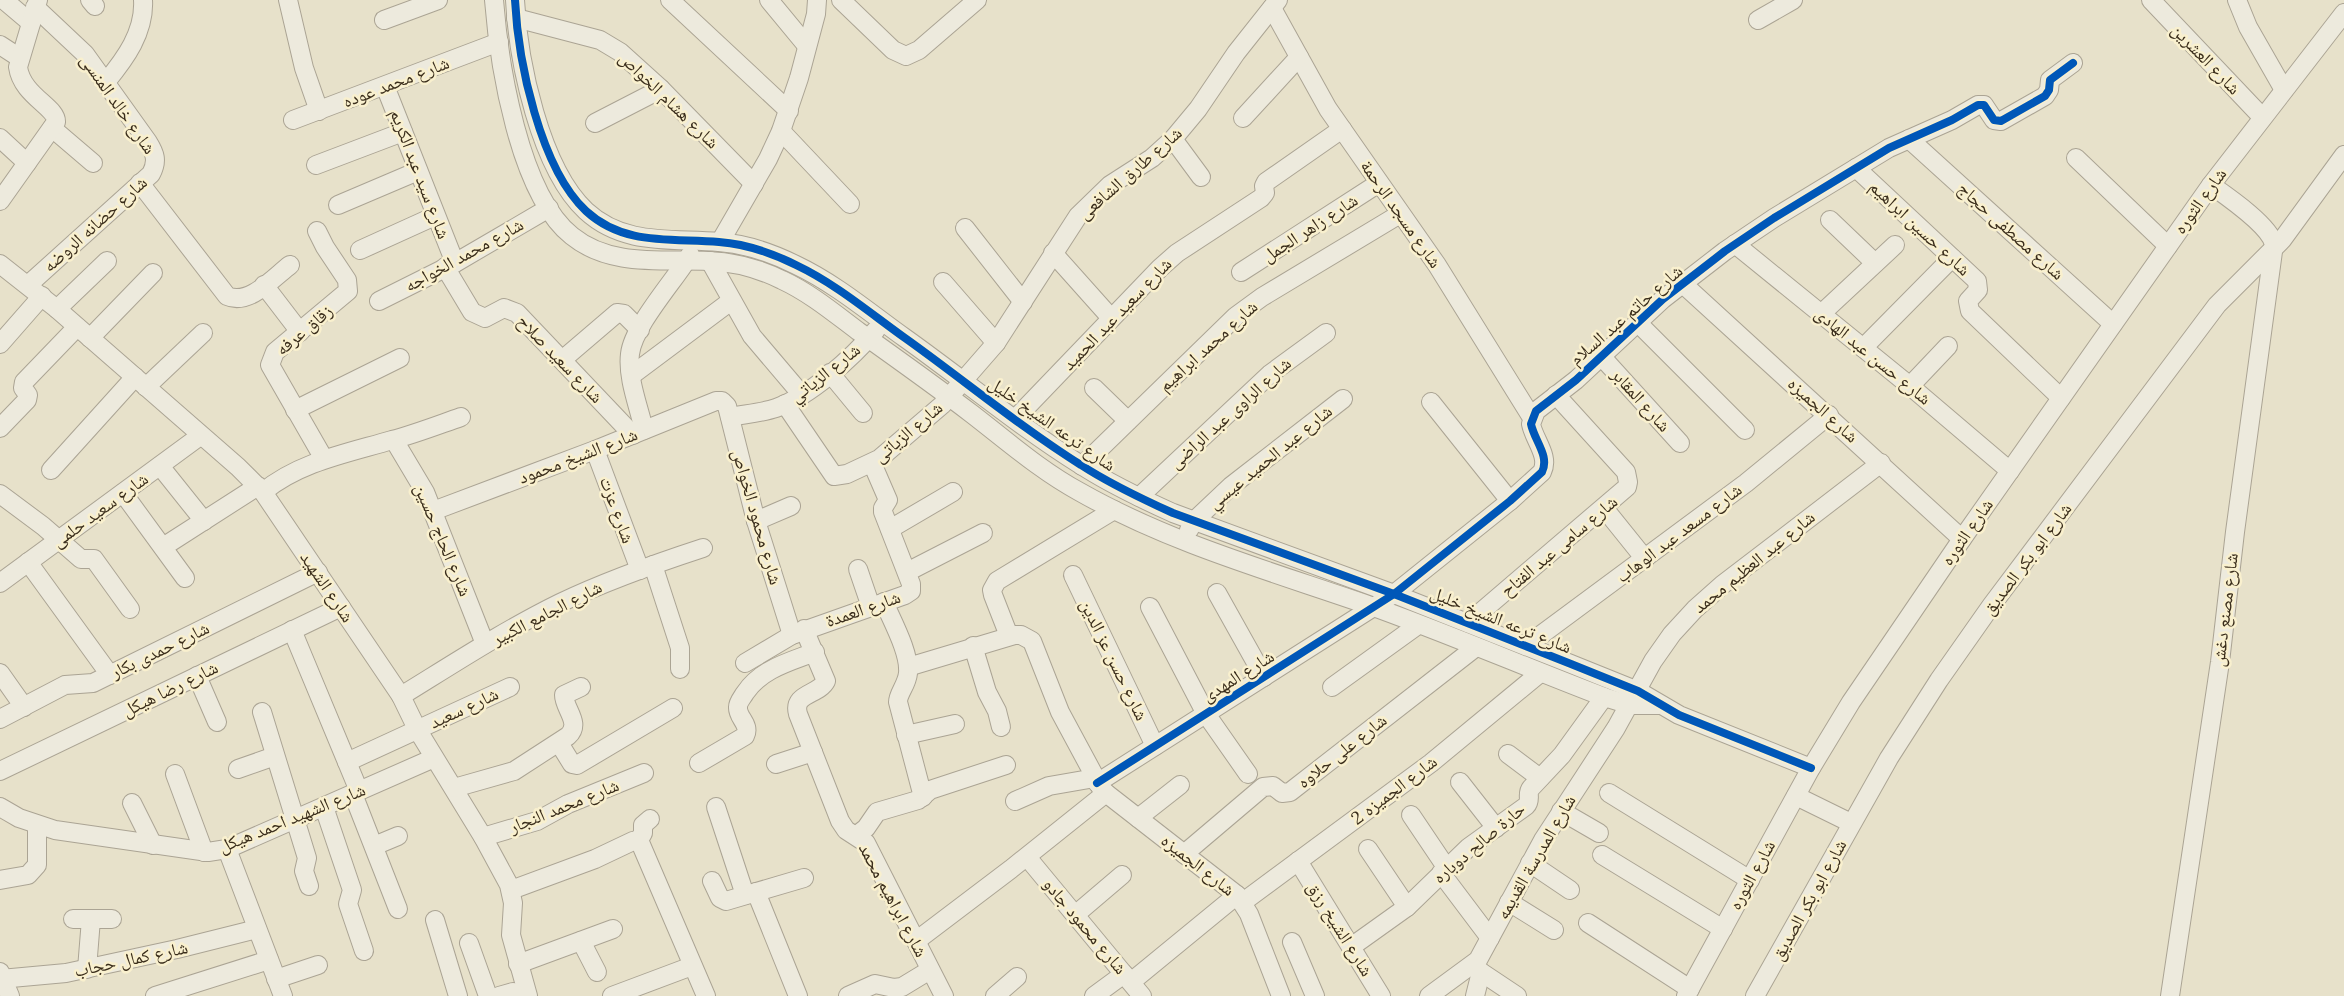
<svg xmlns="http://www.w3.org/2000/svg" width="2344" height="996" font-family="Lora,'Noto Naskh Arabic',serif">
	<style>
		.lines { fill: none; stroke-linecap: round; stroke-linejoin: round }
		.street-casing { stroke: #aba494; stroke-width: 20 }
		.street { stroke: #edeadd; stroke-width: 18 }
		.cycleway-casing { stroke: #f9f0ce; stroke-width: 11 }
		.cycleway { stroke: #0057b8; stroke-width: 8 }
		.labels { text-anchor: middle; stroke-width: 5; stroke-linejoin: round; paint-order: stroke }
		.street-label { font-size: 18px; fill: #3a2d1b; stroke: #f9f0ce }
	</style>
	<rect width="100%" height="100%" fill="#e7e1ca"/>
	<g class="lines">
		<g class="street-casing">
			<g id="street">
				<path d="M4 0 31 23"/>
				<path d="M90 0 95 6"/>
				<path d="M288 0 304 68 319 111"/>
				<path d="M494 0C499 64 519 194 572 236 610 267 662 259 708 261 733 262 760 269 782 280 810 293 834 313 858 331 896 358 934 385 972 414 1007 441 1041 471 1080 492 1170 543 1270 571 1368 605 1447 633 1525 667 1604 697L1630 705H1659"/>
				<path d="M515 0C518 61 540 168 586 211 624 246 671 238 719 242 746 244 772 253 796 265 836 284 870 313 905 338 964 380 1020 427 1081 465 1110 484 1142 499 1173 513L1394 594 1571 664 1638 691 1679 715 1811 768"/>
				<path d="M670 0 789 111"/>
				<path d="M769 0 807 46"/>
				<path d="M841 0 893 50 906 56 919 50 977 0"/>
				<path d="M2151 0 2262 117"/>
				<path d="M2237 0 2248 27 2284 90"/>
				<path d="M1272 8 1328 109 1437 265 1532 418"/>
				<path d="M516 18 600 40 620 52 661 89 754 184"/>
				<path d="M384 20 438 0"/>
				<path d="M1758 20 1793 0"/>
				<path d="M0 45 20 58"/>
				<path d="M106 82C125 59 145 32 143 0"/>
				<path d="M385 86 455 263"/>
				<path d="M1243 118 1299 57"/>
				<path d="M293 120 499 42"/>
				<path d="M595 123 661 89"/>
				<path d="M52 128 93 163"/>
				<path d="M781 131 850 204"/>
				<path d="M0 138 27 163"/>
				<path d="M1173 139 1201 177"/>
				<path d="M1909 139 2113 324"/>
				<path d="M2076 158 2168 246"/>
				<path d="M316 165 403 132"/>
				<path d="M1856 168 1977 281 1978 290 1968 301 1970 311 2061 398"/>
				<path d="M140 183 227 296C249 306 273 278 290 265"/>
				<path d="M0 201 56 122C57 107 22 96 18 67L38 0"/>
				<path d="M338 205 418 171"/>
				<path d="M1830 220 1875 263"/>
				<path d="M965 228 1023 302"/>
				<path d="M317 231 325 247 347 280 348 291 275 352 270 365 324 459"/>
				<path d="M720 242 768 159 781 131 799 78 816 14 817 0"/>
				<path d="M1735 244 1910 386 2010 471"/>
				<path d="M360 250 435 216"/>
				<path d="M1053 253 1111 318"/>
				<path d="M710 261 752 336 802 395"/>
				<path d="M0 264 57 309 238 467 263 492 401 696 417 729 483 837 509 885 513 903 511 935 528 996"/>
				<path d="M445 267 472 312 485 318 504 308 517 313 633 435"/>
				<path d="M1241 272 1379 183"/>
				<path d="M943 282 996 343"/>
				<path d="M1683 284 1962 539"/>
				<path d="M28 285 151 174C158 161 155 153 148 142L85 54 35 7"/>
				<path d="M264 285 300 332"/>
				<path d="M379 301 455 263 549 208"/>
				<path d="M57 309 107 261"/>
				<path d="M1821 314 1895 245"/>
				<path d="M1638 323 1745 430"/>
				<path d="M90 338 153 273"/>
				<path d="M0 344 42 296"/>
				<path d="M1863 348 1952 258"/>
				<path d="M1601 356 1680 443"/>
				<path d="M562 360 617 313 624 314 640 330"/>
				<path d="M830 373 863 413"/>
				<path d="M632 375 731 301"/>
				<path d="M1910 386 1948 346"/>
				<path d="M146 387 203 333"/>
				<path d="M1094 388 1128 421"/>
				<path d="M1431 402 1510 501"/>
				<path d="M785 404 834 476 847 474 879 459 942 405 996 343 1078 216 1110 185 1152 158 1173 139 1198 109 1236 53 1278 0"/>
				<path d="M295 410 400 358"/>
				<path d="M730 417C745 414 761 413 776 408 810 396 852 358 876 330"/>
				<path d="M1015 419 1160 268 1177 253 1261 198 1265 193 1264 186 1266 182 1342 129"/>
				<path d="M0 428 27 400 28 395 23 388 24 382 77 327"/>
				<path d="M644 430C639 407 627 378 630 354 633 326 675 280 690 255"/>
				<path d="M394 440 425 492 485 644"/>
				<path d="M595 450 640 570"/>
				<path d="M160 466 204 521"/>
				<path d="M1082 466 1236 316 1262 297 1400 214"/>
				<path d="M51 470 135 377"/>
				<path d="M263 492C299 462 348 453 392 440 415 434 438 425 461 417"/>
				<path d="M123 493 185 578"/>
				<path d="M0 494 43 526 81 559H94L130 609"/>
				<path d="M1139 497 1270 374 1326 333"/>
				<path d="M1604 508 1645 559"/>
				<path d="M433 511 595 450 716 401H722L727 406 756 521 792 635"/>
				<path d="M756 521 791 506"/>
				<path d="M890 529 953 492"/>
				<path d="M1189 530 1194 521 1231 486 1343 399"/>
				<path d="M163 547 258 486"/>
				<path d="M28 562 110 675"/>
				<path d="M653 565 680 648V669"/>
				<path d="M858 569 871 607"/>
				<path d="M907 572 983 533"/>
				<path d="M1073 575 1155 746"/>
				<path d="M0 583 200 436"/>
				<path d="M1217 593 1264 677"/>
				<path d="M884 602C892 621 910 653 908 673 907 685 898 693 898 702L923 797"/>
				<path d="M1150 607 1206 714 1248 774"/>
				<path d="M1468 623 1627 487 1628 482 1626 472 1556 395"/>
				<path d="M804 629 826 681C819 695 792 693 798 714L840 821 846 830 866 843 944 996"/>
				<path d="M292 630 359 791"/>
				<path d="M1009 636 993 595 992 590 997 581 1114 510"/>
				<path d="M973 646 987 692 997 711 1001 727"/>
				<path d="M1526 646 1746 483 1829 415"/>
				<path d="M745 663 792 635 905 595 911 591V584L883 512V508L888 500 872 463"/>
				<path d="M908 667 1015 635H1021L1032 641 1060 712 1102 790 1237 895 1249 914 1281 996"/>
				<path d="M0 673 24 707"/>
				<path d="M197 676 217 722"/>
				<path d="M1332 687 1418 625"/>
				<path d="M401 696C453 664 505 630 560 603 606 581 654 564 703 548"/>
				<path d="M262 712 307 858 304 871 309 886"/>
				<path d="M0 719 65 685 93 683 318 572"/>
				<path d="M906 735 955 724"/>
				<path d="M559 743 572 764 577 765 673 708"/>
				<path d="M1508 754 1540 778"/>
				<path d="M347 762 510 687"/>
				<path d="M699 763 745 736C751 724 737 718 738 707 738 702 742 698 745 693 761 669 789 662 815 652"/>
				<path d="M776 764 813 752"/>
				<path d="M238 769 275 756"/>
				<path d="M0 771 341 607"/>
				<path d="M175 774 204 852"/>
				<path d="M1460 782 1496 828"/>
				<path d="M1097 783 1394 594 1510 501 1542 472C1550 456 1534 440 1531 424L1536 411 1576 380 1663 299 1725 251 1774 218 1889 148 1952 120 1978 105H1984L1994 120 2001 121 2045 96 2049 90 2050 80 2073 63"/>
				<path d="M454 788 514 771 568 736C582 723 564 709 564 695L581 687"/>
				<path d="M1609 793 1750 880"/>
				<path d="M353 794 398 909"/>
				<path d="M1796 796 1851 823"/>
				<path d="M1015 801 1049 786 1095 778"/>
				<path d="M132 803 153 845"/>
				<path d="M0 807 19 818 55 830 208 852 227 849 434 758"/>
				<path d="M324 807 352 890 348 904 364 951"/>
				<path d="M716 807 745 895"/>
				<path d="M1561 811 1599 833"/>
				<path d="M1411 815 1446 867"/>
				<path d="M1138 818 1180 785"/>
				<path d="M857 835 866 828 877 812 918 800 930 790 1006 765"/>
				<path d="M483 837 537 821 568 804 644 773"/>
				<path d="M639 840 706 996"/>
				<path d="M639 840 643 833V825L650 819"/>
				<path d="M374 846 398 836"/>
				<path d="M227 849 283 996"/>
				<path d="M1368 849 1407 907"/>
				<path d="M1184 854 1263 787 1273 786 1282 793 1290 792 1476 647"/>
				<path d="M1602 855 1723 929"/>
				<path d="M1027 857 1142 996"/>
				<path d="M1298 861 1381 996"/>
				<path d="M1530 863 1570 890"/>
				<path d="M1441 873 1490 938"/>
				<path d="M0 880 28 875 37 865V825"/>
				<path d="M712 881 720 898 726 901 804 878"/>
				<path d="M511 890 595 859 633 841 639 840"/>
				<path d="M756 892 798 996"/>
				<path d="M1243 902 1431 763 1540 673"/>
				<path d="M1509 902 1554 930"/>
				<path d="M1075 915 1122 875"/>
				<path d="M73 919H112"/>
				<path d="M435 920 458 996"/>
				<path d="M1588 923 1690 989"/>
				<path d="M581 941 597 972"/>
				<path d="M916 941 1011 869 1106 793"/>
				<path d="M1292 942 1315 996"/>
				<path d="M469 943 488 996"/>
				<path d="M1351 947 1407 907 1469 847 1526 806C1532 800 1526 794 1531 788L1562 755 1604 697"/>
				<path d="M518 964 613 929"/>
				<path d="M1472 966 1517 996"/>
				<path d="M87 969 91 919"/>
				<path d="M0 972 10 996"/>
				<path d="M0 979 66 973 177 949 257 929"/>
				<path d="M276 979 318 965"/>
				<path d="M1131 982 1237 895"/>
				<path d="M155 996 269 960"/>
				<path d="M499 996 513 992"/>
				<path d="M612 996 692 966"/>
				<path d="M848 996 875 984 894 988 902 987 930 970"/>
				<path d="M995 996 1017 977"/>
				<path d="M1094 996 1124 974"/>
				<path d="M1429 996 1478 960 1543 840 1616 728 1653 661 1672 634 1695 609 1722 585 1881 463"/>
				<path d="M1475 996 1481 972"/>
				<path d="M1686 996 1811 768 1851 702 1962 539 2211 185 2344 13"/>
				<path d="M1755 996 1889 758 1939 680 1991 606 2217 305 2282 240 2344 155"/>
				<path d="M2170 996 2220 662 2235 532 2274 244C2269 225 2228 197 2211 185"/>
			</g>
		</g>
		<use href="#street" class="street"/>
		<g class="cycleway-casing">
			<g id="cycleway">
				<path d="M515 0C518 61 540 168 586 211 624 246 671 238 719 242 746 244 772 253 796 265 836 284 870 313 905 338 964 380 1020 427 1081 465 1110 484 1142 499 1173 513L1394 594 1571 664 1638 691 1679 715 1811 768"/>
				<path d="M1097 783 1394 594 1510 501 1542 472C1550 456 1534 440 1531 424L1536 411 1576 380 1663 299 1725 251 1774 218 1889 148 1952 120 1978 105H1984L1994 120 2001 121 2045 96 2049 90 2050 80 2073 63"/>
			</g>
		</g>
		<use href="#cycleway" class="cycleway"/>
	</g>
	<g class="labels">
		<g class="street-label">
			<text transform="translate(2206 59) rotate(46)" y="6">شارع العشرين</text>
			<text transform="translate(396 82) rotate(-21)" y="6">شارع محمد عوده</text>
			<text transform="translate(669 100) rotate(44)" y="6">شارع هشام الخواص</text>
			<text transform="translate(118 104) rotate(55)" y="6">شارع خالد المنسى</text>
			<text transform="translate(1130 173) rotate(-41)" y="6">شارع طارق الشافعى</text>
			<text transform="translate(420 174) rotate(69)" y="6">شارع سيد عبد الكريم</text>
			<text transform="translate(2200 201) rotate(-54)" y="6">شارع الثوره</text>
			<text transform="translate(1401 214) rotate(55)" y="6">شارع مسجد الرحمة</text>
			<text transform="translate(95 224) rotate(-42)" y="6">شارع حضانه الروضه</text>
			<text transform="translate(1310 228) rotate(-33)" y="6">شارع زاهر الجمل</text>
			<text transform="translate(1920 228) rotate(43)" y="6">شارع حسين ابراهيم</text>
			<text transform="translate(2011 231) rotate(42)" y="6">شارع مصطفى حجاج</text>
			<text transform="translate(464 255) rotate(-29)" y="6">شارع محمد الخواجه</text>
			<text transform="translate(1117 314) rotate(-46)" y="6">شارع سعيد عبد الحميد</text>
			<text transform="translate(1626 315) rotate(-41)" y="6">شارع حاتم عبد السلام</text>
			<text transform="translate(304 330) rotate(-40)" y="6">زقاق عرفه</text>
			<text transform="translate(1208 346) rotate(-42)" y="6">شارع محمد ابراهيم</text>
			<text transform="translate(1873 356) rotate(39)" y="6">شارع حسن عبد الهادى</text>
			<text transform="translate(560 359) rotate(46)" y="6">شارع سعيد صلاح</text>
			<text transform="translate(825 373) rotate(-38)" y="6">شارع الزياتي</text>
			<text transform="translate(1641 400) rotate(48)" y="6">شارع المقابر</text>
			<text transform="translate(1823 410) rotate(42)" y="6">شارع الجميزه</text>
			<text transform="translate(1230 413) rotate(-42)" y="6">شارع الراوى عبد الراضى</text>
			<text transform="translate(1052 424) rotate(35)" y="6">شارع ترعه الشيخ خليل</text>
			<text transform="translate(908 432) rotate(-40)" y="6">شارع الزياتى</text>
			<text transform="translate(578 456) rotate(-21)" y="6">شارع الشيخ محمود</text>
			<text transform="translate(1270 457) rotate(-39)" y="6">شارع عبد الحميد عيسي</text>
			<text transform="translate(100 510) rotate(-36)" y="6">شارع سعيد حلمى</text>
			<text transform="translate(617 510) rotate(70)" y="6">شارع عزت</text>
			<text transform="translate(757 517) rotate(74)" y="6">شارع محمود الخواص</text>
			<text transform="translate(1967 532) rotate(-55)" y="6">شارع الثوره</text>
			<text transform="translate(1679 533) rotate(-37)" y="6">شارع مسعد عبد الوهاب</text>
			<text transform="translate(443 540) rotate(67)" y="6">شارع الحاج حسين</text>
			<text transform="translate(1559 546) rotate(-40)" y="6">شارع سامى عبد الفتاح</text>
			<text transform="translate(2027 559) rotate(-53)" y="6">شارع ابو بكر الصديق</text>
			<text transform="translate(1754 562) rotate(-39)" y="6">شارع عبد العظيم محمد</text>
			<text transform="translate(327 587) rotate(56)" y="6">شارع الشهيد</text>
			<text transform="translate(863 609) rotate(-19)" y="6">شارع العمدة</text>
			<text transform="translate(2225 610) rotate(-83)" y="6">شارع مصنع دغش</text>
			<text transform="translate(547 613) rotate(-27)" y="6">شارع الجامع الكبير</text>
			<text transform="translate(1501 620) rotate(22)" y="6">شارع ترعه الشيخ خليل</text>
			<text transform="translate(160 650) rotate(-26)" y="6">شارع حمدى بكار</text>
			<text transform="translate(1114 660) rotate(64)" y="6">شارع حسن عز الدين</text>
			<text transform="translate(1238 676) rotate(-32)" y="6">شارع المهدى</text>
			<text transform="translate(170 689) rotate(-26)" y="6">شارع رضا هيكل</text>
			<text transform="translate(464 708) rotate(-25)" y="6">شارع سعيد</text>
			<text transform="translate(1342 751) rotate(-38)" y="6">شارع على حلاوه</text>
			<text transform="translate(1394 790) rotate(-37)" y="6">شارع الجميزه 2</text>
			<text transform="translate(564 806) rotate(-22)" y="6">شارع محمد النجار</text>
			<text transform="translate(292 818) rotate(-22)" y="6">شارع الشهيد احمد هيكل</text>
			<text transform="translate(1479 843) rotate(-40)" y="6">حارة صالح دوباره</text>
			<text transform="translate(1536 857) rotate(-60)" y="6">شارع المدرسة القديمه</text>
			<text transform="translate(1198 865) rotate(38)" y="6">شارع الجميزه</text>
			<text transform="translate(1752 875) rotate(-61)" y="6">شارع الثوره</text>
			<text transform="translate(893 900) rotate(62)" y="6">شارع ابراهيم محمد</text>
			<text transform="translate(1809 900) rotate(-61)" y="6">شارع ابو بكر الصديق</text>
			<text transform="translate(1085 926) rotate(50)" y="6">شارع محمود جادو</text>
			<text transform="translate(1340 929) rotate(58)" y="6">شارع الشيخ رزق</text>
			<text transform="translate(131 959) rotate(-12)" y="6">شارع كمال حجاب</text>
		</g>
	</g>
</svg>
